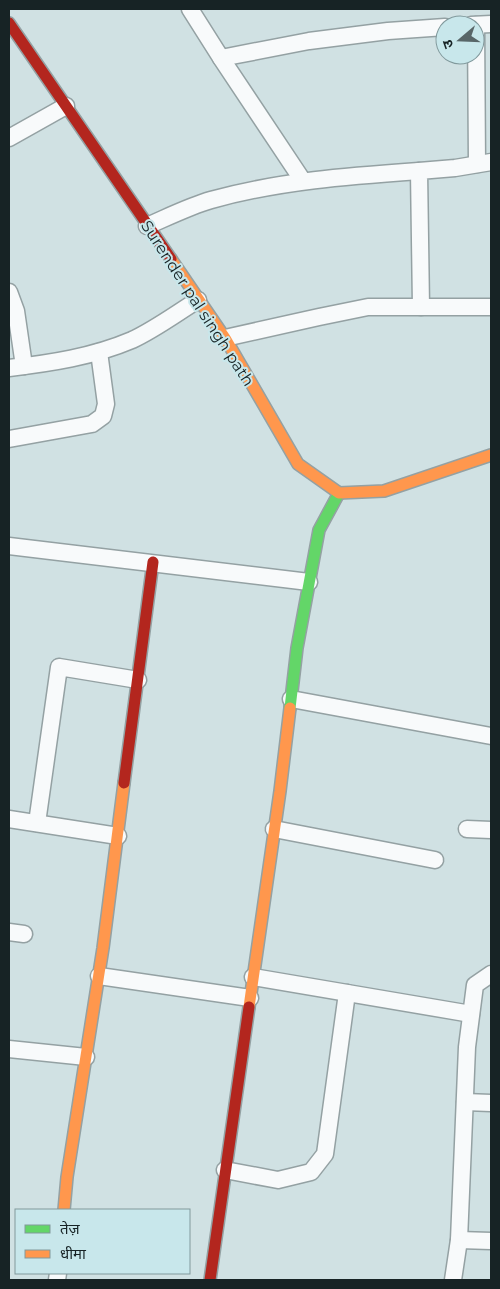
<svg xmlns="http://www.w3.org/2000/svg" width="500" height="1289" font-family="Montserrat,'Noto Sans Devanagari',sans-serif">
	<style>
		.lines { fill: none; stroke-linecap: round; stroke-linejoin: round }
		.street-casing { stroke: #94a1a3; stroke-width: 19 }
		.fast-casing { stroke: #94a1a3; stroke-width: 14 }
		.slow-casing { stroke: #94a1a3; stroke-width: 14 }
		.jam-casing { stroke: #94a1a3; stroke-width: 14 }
		.street { stroke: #f8fafb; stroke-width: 16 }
		.fast { stroke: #63d668; stroke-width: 11 }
		.slow { stroke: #ff974d; stroke-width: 11 }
		.jam { stroke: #b3261e; stroke-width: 11 }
		.labels { text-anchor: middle; stroke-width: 4; stroke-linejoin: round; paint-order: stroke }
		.street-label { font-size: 16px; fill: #172325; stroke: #c8e7eb }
	</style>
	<rect width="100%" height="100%" fill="#d0e1e3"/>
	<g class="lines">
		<g class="street-casing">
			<g id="street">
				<path d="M190 9 221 58 303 181"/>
				<path d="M471 25 491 24"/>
				<path d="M476 25 477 164"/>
				<path d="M221 58 309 41 388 31 445 27"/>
				<path d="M9 138 66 106"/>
				<path d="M147 226C168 217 190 206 211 200 279 181 349 176 419 171"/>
				<path d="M9 292 16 311 24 366"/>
				<path d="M421 307 419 171 455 168 491 162"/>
				<path d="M225 338 319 317 368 307H491"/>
				<path d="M9 368C51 363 92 357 132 340 154 330 177 313 198 300"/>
				<path d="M9 439 92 424 103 416 106 404 99 352"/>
				<path d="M9 546 309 582"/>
				<path d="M291 699 491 736"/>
				<path d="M9 819 118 836"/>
				<path d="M37 823 59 667 138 680"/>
				<path d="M274 829 435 860"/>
				<path d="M467 829 491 830"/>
				<path d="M9 932 24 934"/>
				<path d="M99 976 250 998"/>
				<path d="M253 977 471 1014"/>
				<path d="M9 1049 86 1057"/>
				<path d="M465 1102 491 1103"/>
				<path d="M225 1170 278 1180 311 1172 325 1154 347 993"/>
				<path d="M459 1240 491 1241"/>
				<path d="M57 1280 58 1273"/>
				<path d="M453 1280 459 1240 467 1047 475 985 491 974"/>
			</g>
		</g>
		<g class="fast-casing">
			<path id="fast" d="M290 708 297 648 319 530 339 493"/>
		</g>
		<g class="slow-casing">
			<g id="slow">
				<path d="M171 259 225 338 298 464 339 493 384 491 491 455"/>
				<path d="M249 1007 280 791 290 708"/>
				<path d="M64 1210 67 1177 103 948 124 783"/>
			</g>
		</g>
		<g class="jam-casing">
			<g id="jam">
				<path d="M9 23 171 259"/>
				<path d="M124 783 153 562"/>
				<path d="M210 1280 249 1007"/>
			</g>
		</g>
		<use href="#street" class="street"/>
		<use href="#fast" class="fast"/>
		<use href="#slow" class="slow"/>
		<use href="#jam" class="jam"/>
	</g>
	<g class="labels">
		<g class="street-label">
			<text transform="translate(198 303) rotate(57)" y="6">Surender pal singh path</text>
		</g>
	</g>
	<rect width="500" height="1289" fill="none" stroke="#172325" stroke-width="20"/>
	<rect x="15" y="1209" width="175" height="65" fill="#c8e7eb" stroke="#81999c"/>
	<rect x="25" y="1225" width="25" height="8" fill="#63d668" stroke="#81999c"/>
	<text x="60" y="1234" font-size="15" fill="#172325">तेज़</text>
	<rect x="25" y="1250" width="25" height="8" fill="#ff974d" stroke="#81999c"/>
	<text x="60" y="1259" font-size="15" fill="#172325">धीमा</text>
	<g transform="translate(460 40) rotate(251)"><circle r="24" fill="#c8e7eb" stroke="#81999c"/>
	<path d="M0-4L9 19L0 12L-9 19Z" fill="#586668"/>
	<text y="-8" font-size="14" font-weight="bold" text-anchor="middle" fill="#172325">उ</text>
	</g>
</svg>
